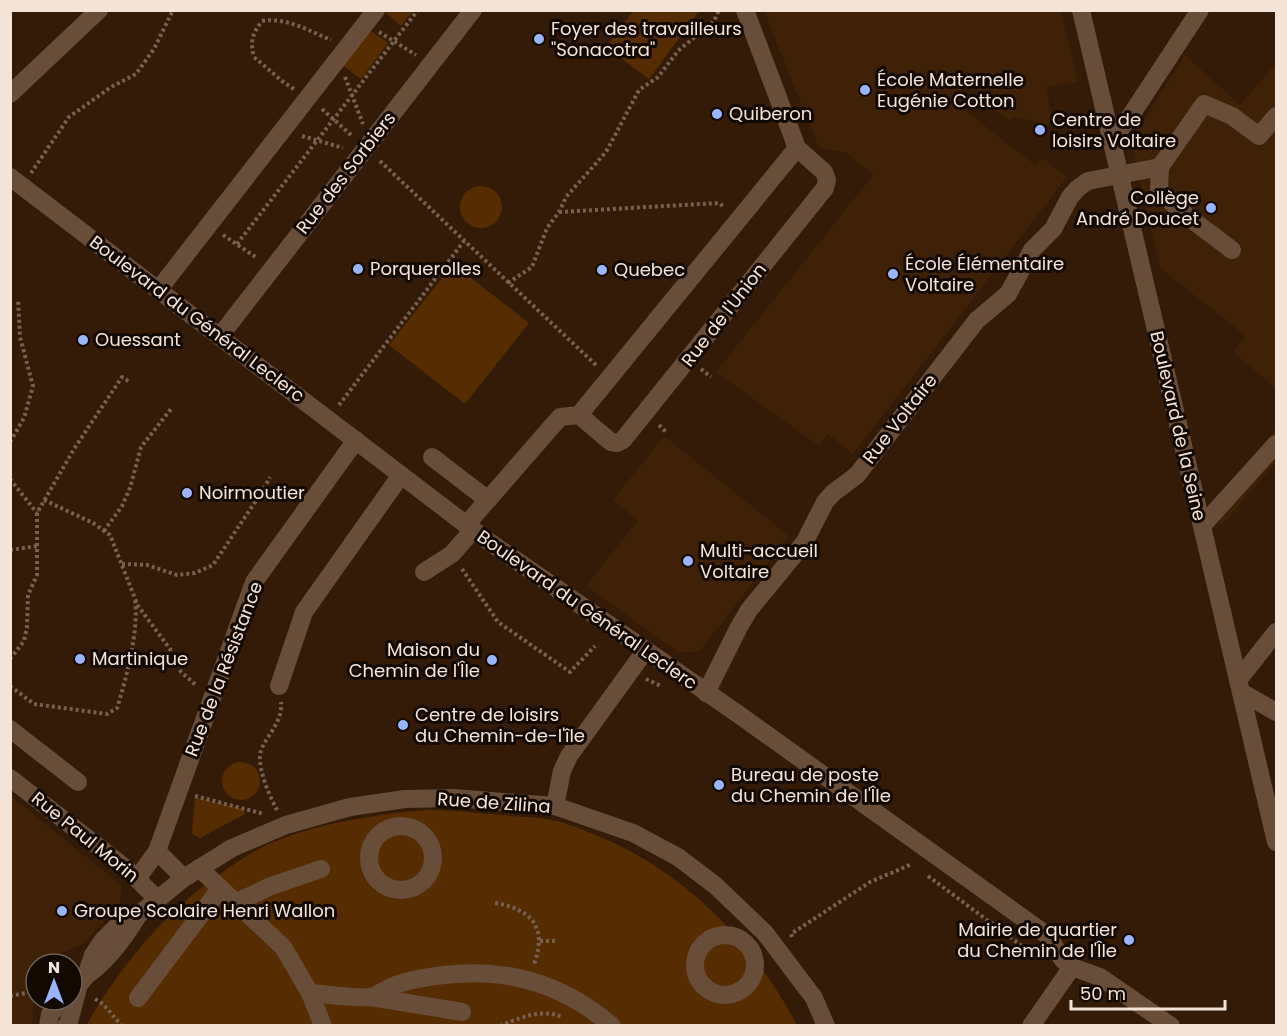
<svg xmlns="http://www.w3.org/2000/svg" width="1287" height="1036" font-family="Poppins,sans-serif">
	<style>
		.built { fill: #3e2107 }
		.green { fill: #562c03 }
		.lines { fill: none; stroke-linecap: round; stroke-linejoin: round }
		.path { stroke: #766050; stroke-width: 4; stroke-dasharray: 3 3; stroke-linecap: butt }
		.minor { stroke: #684d39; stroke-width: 18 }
		.poi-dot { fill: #9ab5fd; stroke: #130903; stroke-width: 2 }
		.labels { text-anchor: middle; stroke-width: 6; stroke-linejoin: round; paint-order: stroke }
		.poi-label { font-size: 18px; fill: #f4e4d8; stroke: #130903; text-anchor: start }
		.street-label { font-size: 18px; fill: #f4e4d8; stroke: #130903 }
	</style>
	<rect width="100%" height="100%" fill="#331b08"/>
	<g class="built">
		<path d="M764 11H1061L1078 82 1046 87 1051 111 1048 125 1015 117 1008 120 981 99 983 96 968 84 960 93 967 100 961 107 1035 165 1043 158 1067 177 853 454 828 434 819 446 716 372 873 175 847 153 819 148Z"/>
		<path d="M1185 55 1240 105 1276 63V389L1233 352 1246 336 1160 268 1132 147 1134 135Z"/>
		<path d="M1276 429V462L1221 526 1215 500Z"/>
		<path d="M664 436 789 536 700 651 679 653 586 586 638 520 613 500Z"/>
		<path d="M11 796 122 886 120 904 84 943 36 964 32 1025H11Z"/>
	</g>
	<g class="green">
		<path d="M383 10 413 11 401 26Z"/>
		<path d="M634 10 699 11 649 79 606 47Z"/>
		<path d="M369 30 388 43 361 79 342 65Z"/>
		<circle cx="481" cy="207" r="21"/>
		<path d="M453 264 529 323 465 404 389 345Z"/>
		<circle cx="241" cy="781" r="19"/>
		<path d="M195 797 243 809 245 814 200 838 192 834Z"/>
		<path d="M428 810C453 810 477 813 501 815 521 817 542 817 561 822 578 827 595 835 612 842 694 881 755 946 797 1025L86 1026C123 961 170 906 233 865 246 856 261 847 276 841 320 823 382 813 428 810Z"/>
	</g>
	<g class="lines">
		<g class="path">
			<path d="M379 32 416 55"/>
			<path d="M345 77 363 124"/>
			<path d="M294 89 282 81 254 57C250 42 252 34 262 21 287 17 309 31 331 40"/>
			<path d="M322 109 352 136"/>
			<path d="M302 136 343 148"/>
			<path d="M380 161 597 366"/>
			<path d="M31 173 69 117 111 87 136 74 154 49 173 10"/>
			<path d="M559 212 719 203 724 207"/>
			<path d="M223 235 257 258"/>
			<path d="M237 244 418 10"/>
			<path d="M508 283 532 267 547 228 559 212 566 197 606 152 639 90 658 77 678 51 714 21 719 10"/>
			<path d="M701 369 711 377"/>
			<path d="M339 405 464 241"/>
			<path d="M659 425 667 433"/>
			<path d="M10 442 24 418 33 386 20 337 18 299"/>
			<path d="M10 479 37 513"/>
			<path d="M44 500 93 523 110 535 138 606 170 649 181 672 197 686"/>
			<path d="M104 531 122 506 130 488 141 447 171 409"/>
			<path d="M10 550 37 546"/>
			<path d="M122 564 147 565 177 575 195 573 213 565 263 490 270 477"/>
			<path d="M462 569 498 622 570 672 595 646"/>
			<path d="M10 659 24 641 27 627 28 595 37 575V513L74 449 122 377 130 382"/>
			<path d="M646 679 661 686"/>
			<path d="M10 686 34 704 107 714 117 708C126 680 139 630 135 601"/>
			<path d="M195 796 264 814"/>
			<path d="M277 810C269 795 259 772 260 755 262 739 283 725 281 702"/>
			<path d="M928 876 1038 958"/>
			<path d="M495 903C531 909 548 927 534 964"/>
			<path d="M792 937 791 934 870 882 912 864"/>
			<path d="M540 941H555"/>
			<path d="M10 996 36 991"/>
			<path d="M95 999 103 1004 122 1026"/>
			<path d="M500 1026C519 1018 542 1008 562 1017"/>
		</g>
		<g class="minor">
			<path d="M1081 10 1276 842"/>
			<path d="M10 94 99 10"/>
			<path d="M1113 139 1133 112 1200 10"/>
			<path d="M1160 167 1159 190 1179 210 1232 250"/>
			<path d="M10 177 481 536 738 714 1044 933 1050 939 1063 960 1072 967 1100 977 1171 1026"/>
			<path d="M159 289 376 10"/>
			<path d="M220 336 473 10"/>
			<path d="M579 415 611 442 617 443 623 440 825 188 827 180 824 172 797 148 745 10"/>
			<path d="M432 457 488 500"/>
			<path d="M466 525 560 417 579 415 797 148"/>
			<path d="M1202 526 1276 444"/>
			<path d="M424 572 452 554 473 530"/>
			<path d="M1239 679 1276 632"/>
			<path d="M279 686 304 612 401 475"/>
			<path d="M1241 692 1276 712"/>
			<path d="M706 693 739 627 749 610 804 543 825 502 833 493 857 475 977 320 1008 294 1032 250 1053 229 1070 197 1078 188 1088 181 1160 167 1204 104 1232 116 1259 136 1276 116"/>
			<path d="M10 729 78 782"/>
			<path d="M10 778 127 869 157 899"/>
			<path d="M555 806 562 771 569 756 645 651"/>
			<circle cx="401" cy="858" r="32"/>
			<path d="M157 851 184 878"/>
			<path d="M199 868 283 947 310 993 323 1026"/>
			<path d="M137 879 157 851 254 582 356 440"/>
			<path d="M235 903 271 886 321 869"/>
			<circle cx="725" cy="965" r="30"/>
			<path d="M86 976C108 960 123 940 137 917"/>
			<path d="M310 993C325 994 358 999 370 997 376 996 382 991 387 989 394 985 404 982 413 980 487 964 553 975 612 1026"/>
			<path d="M72 994 86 976 93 955 103 940 116 927 137 916 184 878 232 848 286 825 350 807 405 799 454 798 555 806 633 833 678 857 716 886 765 933 814 998 826 1026"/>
			<path d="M371 997 462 1012"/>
			<path d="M138 998 220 889"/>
			<path d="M48 1026 50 1014 65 1000"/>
			<path d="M66 1026 69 1022 78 988"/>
			<path d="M1031 1026 1072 967"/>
		</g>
	</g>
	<g class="poi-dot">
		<circle cx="539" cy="39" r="6"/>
		<circle cx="865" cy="90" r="6"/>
		<circle cx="717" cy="114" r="6"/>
		<circle cx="1040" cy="130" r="6"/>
		<circle cx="1211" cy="208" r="6"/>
		<circle cx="358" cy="269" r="6"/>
		<circle cx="602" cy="270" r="6"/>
		<circle cx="893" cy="274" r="6"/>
		<circle cx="83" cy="340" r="6"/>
		<circle cx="187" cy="493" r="6"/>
		<circle cx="688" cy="561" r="6"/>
		<circle cx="80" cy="659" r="6"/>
		<circle cx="492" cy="660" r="6"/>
		<circle cx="403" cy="725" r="6"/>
		<circle cx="719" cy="785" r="6"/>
		<circle cx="62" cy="911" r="6"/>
		<circle cx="1129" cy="940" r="6"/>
	</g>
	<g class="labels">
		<g class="poi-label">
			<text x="551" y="35">Foyer des travailleurs<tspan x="551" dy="21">"Sonacotra"</tspan></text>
			<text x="877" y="86">École Maternelle<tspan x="877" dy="21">Eugénie Cotton</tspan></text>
			<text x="729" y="120">Quiberon</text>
			<text x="1052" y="126">Centre de<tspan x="1052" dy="21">loisirs Voltaire</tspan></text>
			<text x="1199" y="204" text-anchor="end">Collège<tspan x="1199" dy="21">André Doucet</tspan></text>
			<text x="905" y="270">École Élémentaire<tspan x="905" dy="21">Voltaire</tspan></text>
			<text x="370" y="275">Porquerolles</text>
			<text x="614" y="276">Quebec</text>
			<text x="95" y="346">Ouessant</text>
			<text x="199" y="499">Noirmoutier</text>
			<text x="700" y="557">Multi-accueil<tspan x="700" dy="21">Voltaire</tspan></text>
			<text x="480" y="656" text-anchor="end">Maison du<tspan x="480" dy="21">Chemin de l'Île</tspan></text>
			<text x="92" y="665">Martinique</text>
			<text x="415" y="721">Centre de loisirs<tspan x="415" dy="21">du Chemin-de-l'île</tspan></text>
			<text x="731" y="781">Bureau de poste<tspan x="731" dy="21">du Chemin de l'Île</tspan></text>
			<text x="74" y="917">Groupe Scolaire Henri Wallon</text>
			<text x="1117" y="936" text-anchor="end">Mairie de quartier<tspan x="1117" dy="21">du Chemin de l'Île</tspan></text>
		</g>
		<g class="street-label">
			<text transform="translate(346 173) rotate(-52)" y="6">Rue des Sorbiers</text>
			<text transform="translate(724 315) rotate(-52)" y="6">Rue de l'Union</text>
			<text transform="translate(197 319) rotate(37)" y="6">Boulevard du Général Leclerc</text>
			<text transform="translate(900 419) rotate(-52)" y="6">Rue Voltaire</text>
			<text transform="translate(1178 426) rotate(77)" y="6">Boulevard de la Seine</text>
			<text transform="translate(587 610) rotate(35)" y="6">Boulevard du Général Leclerc</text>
			<text transform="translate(224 669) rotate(-69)" y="6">Rue de la Résistance</text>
			<text transform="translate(494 803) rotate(4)" y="6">Rue de Zilina</text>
			<text transform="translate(85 837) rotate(39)" y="6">Rue Paul Morin</text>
		</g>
	</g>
	<rect width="1287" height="1036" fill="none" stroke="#f4e4d8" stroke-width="24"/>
	<g transform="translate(54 982)"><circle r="28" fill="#130903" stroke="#6d6158" stroke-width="1.5"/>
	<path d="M0-4.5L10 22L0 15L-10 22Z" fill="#9ab5fd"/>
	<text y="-9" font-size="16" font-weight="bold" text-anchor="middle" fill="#f4e4d8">N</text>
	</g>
	<path d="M1071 1000v9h154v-9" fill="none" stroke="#f4e4d8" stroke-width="3"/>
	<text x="1080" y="1000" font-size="18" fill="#f4e4d8" stroke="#130903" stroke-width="4.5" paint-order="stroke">50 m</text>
</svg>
